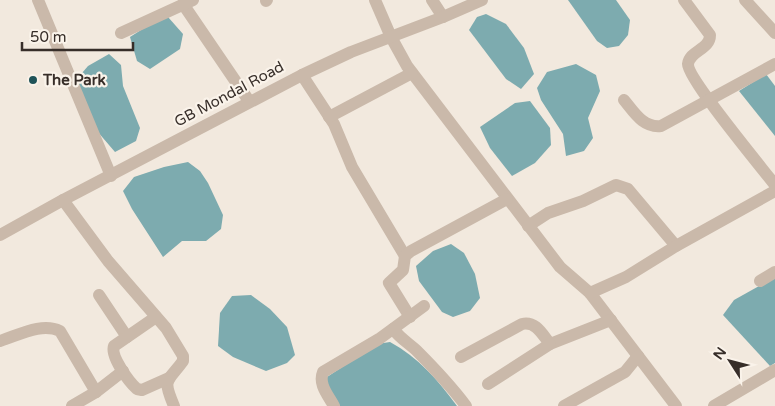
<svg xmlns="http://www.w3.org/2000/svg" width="775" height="406" font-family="'Varela Round',sans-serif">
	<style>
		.water { fill: #7dabaf }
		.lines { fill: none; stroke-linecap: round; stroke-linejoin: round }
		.minor { stroke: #cab9aa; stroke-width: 12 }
		.tertiary { stroke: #cab9aa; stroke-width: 12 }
		.poi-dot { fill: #1f5358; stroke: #faf3ea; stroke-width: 2 }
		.labels { text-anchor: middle; stroke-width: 4.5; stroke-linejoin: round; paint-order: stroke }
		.poi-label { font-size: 15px; font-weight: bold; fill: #372e29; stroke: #faf3ea; text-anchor: start }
		.street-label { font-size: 15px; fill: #372e29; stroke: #faf3ea }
	</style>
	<rect width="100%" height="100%" fill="#f2e9de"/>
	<g class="water">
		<path d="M568 0H616L630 20 628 35 619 46 607 48 597 41Z"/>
		<path d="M486 14 506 24 524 48 534 74 521 89 506 79 469 30 477 17Z"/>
		<path d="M168 17 183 34 180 49 150 69 137 61 130 37 152 23Z"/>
		<path d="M109 54 121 65 123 86 140 128 136 141 115 152 97 131 76 80 88 66Z"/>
		<path d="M576 64 596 75 600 91 588 118 593 138 584 151 566 156 563 134 541 100 537 88 547 72Z"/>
		<path d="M766 74 775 86V136L739 91Z"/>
		<path d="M530 101 550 128 551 145 535 163 512 176 490 148 480 127 515 103Z"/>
		<path d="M188 162 200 171 208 183 223 215 221 229 206 241H182L163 257 132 209 123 191 134 177 164 167Z"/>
		<path d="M451 244 464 253 475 274 480 298 470 311 453 317 442 312 419 281 416 266 433 251Z"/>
		<path d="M775 277V363L770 366 723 315 734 300Z"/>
		<path d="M251 295 270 309 287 327 295 355 287 363 266 371 233 357 218 346 220 313 232 296Z"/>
		<path d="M390 342C418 357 438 380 457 406H340L324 379 377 344Z"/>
	</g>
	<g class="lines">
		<g class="minor">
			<path d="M38 0 111 176"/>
			<path d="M375 0 391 37 407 66 560 267 590 293 676 406"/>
			<path d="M432 0 443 17"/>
			<path d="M684 0 710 35C710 50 690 50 688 64 687 78 762 168 775 185"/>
			<path d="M745 0 775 33"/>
			<path d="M266 1 267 0"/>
			<path d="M183 4 249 101"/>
			<path d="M121 33 193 0"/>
			<path d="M302 75 334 124 352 167 405 256"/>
			<path d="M624 100C634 112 643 128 661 126L775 64"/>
			<path d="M329 117 412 73"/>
			<path d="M63 200 108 261 166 328 183 356V361C167 383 162 378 174 406"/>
			<path d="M528 226 548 213 583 201 616 185 628 189 676 246"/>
			<path d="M760 281 775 272"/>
			<path d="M590 293 626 277 676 246 775 191"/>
			<path d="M99 295 127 337"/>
			<path d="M156 317 114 346C110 356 129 382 137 389L142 390 169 378"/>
			<path d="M410 317 389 283 403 270 405 256 411 251 507 199"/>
			<path d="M393 329C400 338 408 343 416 350 434 368 451 386 466 406"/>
			<path d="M0 341C19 335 42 322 60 331L96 392"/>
			<path d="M461 357 522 324C536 321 542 334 550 344L611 320"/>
			<path d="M488 384 550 344"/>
			<path d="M72 406 96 392 123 371"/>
			<path d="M334 406C328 395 318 384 323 372L379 339 424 306"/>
			<path d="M564 406 625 372 638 356"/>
			<path d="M714 406 775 370"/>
		</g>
		<path class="tertiary" d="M0 235 63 200 302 75 351 52 443 17 482 0"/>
	</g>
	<circle class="poi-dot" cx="33" cy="80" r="5"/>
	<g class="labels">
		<g class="poi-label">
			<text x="43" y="85">The Park</text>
		</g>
		<g class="street-label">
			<text transform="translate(229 94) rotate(-28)" y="5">GB Mondal Road</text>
		</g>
	</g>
	<g transform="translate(730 361) rotate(306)" stroke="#faf3ea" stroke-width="4" paint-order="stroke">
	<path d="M0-4L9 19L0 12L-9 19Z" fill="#372e29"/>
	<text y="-8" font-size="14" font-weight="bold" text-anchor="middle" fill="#372e29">N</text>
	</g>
	<path d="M22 42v8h111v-8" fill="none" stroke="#372e29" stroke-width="2.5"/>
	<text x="30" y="42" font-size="15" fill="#372e29" stroke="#faf3ea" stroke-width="4" paint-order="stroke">50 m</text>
</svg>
